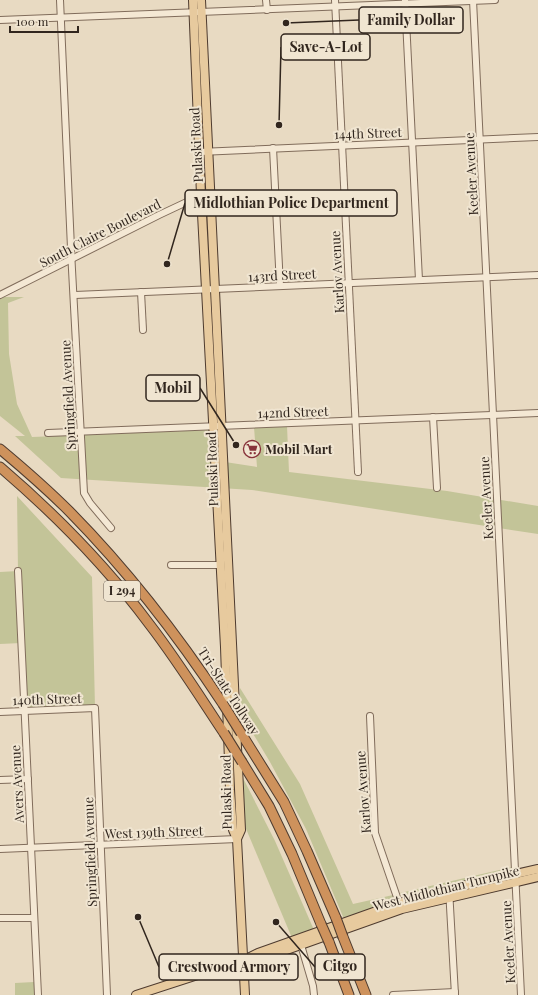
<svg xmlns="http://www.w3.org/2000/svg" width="538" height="995" font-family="'Playfair Display',serif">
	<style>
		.green { fill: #c3c498 }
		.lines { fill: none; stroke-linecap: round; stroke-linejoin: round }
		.minor-casing { stroke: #806c5b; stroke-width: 8 }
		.major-casing { stroke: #4e3b2f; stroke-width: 10 }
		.highway-casing { stroke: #4e3b2f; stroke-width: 11 }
		.minor { stroke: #f4e8d4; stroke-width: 6 }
		.major { stroke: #e7ca9e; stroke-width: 8 }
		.highway { stroke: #ce925c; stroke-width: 9 }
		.highway-bridge-casing { stroke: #4e3b2f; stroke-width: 11; stroke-linecap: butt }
		.highway-bridge { stroke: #ce925c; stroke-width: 9 }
		.labels { text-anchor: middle; stroke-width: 4; stroke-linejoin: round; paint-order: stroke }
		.shield { fill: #f0e5d1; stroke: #6a5f54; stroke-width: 1 }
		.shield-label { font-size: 12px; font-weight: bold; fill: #31261e }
		.street-label { font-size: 13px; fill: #31261e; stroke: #f0e5d1 }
		.poi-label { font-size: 13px; font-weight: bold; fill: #31261e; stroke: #f0e5d1; text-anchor: start }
		.leader { fill: none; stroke: #31261e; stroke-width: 1.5 }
		.callout-dot { fill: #31261e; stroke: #f0e5d1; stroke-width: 1.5 }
		.callout { fill: #f0e5d1; stroke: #31261e; stroke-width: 1.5 }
		.callout-label { font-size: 14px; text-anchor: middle; font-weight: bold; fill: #31261e }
	</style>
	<rect width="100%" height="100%" fill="#e8dac2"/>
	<g class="green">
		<path d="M0 297H24L8 303 9 354 17 404 32 437 210 430 212 460 257 467 254 427 287 426 289 472 447 491 538 506V534L252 490 61 478 15 436H25L0 416Z"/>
		<path d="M17 496 92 577 95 708 25 711 21 643 0 644V572L18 571Z"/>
		<path d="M240 688 300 784 353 904 393 895V901L344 919 306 829 270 762 240 712Z"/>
		<path d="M243 778 275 841 314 930 292 938 244 824Z"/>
		<path d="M512 867 509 871 505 873 407 897 403 896 400 893Z"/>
		<path d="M34 982 35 995H15V983Z"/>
	</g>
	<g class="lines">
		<g class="minor-casing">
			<g id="minor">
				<path d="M60 0 71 248"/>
				<path d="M266 0 267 10"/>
				<path d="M335 0 358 472"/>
				<path d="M405 0 419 280"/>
				<path d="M473 0 521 995"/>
				<path d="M0 20 495 0"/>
				<path d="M273 148 280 286"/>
				<path d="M200 152 538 137"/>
				<path d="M71 251 84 493 90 503 111 528"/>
				<path d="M141 292 143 330"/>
				<path d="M0 295 159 215 210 191"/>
				<path d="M75 295 538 275"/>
				<path d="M433 417 437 488"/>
				<path d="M48 433 538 413"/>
				<path d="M171 565H220"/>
				<path d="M18 571 38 995"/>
				<path d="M0 712 95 708 107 995"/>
				<path d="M370 716 375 833 400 906"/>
				<path d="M0 780 28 779"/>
				<path d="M0 849 237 839"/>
				<path d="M449 889 455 995"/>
				<path d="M0 918H34"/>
				<path d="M301 945 313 986 314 995"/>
				<path d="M393 995 455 992"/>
			</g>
		</g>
		<g class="major-casing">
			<g id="major">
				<path d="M193 0 201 195 225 647 230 790 233 830 237 839 245 995"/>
				<path d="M201 0 241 830 237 839"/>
				<path d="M248 960 264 958 402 909 538 877"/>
				<path d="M136 995 244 960 258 953 399 903 449 889 538 869"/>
			</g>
		</g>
		<g class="highway-casing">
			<g id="highway">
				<path d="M0 449C24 469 48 490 70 512 128 571 177 634 223 704"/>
				<path d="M0 467C55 514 107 567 150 625 177 660 200 697 224 733"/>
				<path d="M241 733 284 802 307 851 336 918"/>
				<path d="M242 762 269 806 292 854 321 924"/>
				<path d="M343 937 366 995"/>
				<path d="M329 942 349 995"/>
			</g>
		</g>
		<use href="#minor" class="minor"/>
		<use href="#major" class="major"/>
		<use href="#highway" class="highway"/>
		<g class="highway-bridge-casing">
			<g id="highway-bridge">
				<path d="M223 704 241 733"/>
				<path d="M224 733 242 762"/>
				<path d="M336 918 343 937"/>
				<path d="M321 924 329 942"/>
			</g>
		</g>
		<use href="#highway-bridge" class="highway-bridge"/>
	</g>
	<defs>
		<g id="supermarket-ring" transform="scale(0.9)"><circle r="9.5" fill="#f0e5d1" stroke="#88333a" stroke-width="1.5"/><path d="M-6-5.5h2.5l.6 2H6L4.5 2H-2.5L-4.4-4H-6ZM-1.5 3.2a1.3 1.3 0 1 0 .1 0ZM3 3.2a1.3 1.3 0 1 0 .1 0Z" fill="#88333a"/></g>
	</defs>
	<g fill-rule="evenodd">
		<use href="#supermarket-ring" x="252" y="449"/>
	</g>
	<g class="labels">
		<rect class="shield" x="104" y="581" width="36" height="20" rx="3"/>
		<g class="shield-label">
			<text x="122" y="595">I 294</text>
		</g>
		<g class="street-label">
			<text transform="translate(368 133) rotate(-2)" y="5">144th Street</text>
			<text transform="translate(196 145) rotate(-93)" y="5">Pulaski Road</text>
			<text transform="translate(471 174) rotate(-93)" y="5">Keeler Avenue</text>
			<text transform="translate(100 233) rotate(-27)" y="5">South Claire Boulevard</text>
			<text transform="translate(337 272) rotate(-93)" y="5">Karlov Avenue</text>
			<text transform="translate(282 275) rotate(-3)" y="5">143rd Street</text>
			<text transform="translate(68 395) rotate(-93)" y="5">Springfield Avenue</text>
			<text transform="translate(293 412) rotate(-2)" y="5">142nd Street</text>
			<text transform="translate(212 469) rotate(-92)" y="5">Pulaski Road</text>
			<text transform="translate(486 498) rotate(-93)" y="5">Keeler Avenue</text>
			<text transform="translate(229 691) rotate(57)" y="5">Tri-State Tollway</text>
			<text transform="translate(47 699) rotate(-2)" y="5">140th Street</text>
			<text transform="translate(17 784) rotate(-93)" y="5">Avers Avenue</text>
			<text transform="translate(226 792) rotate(-91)" y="5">Pulaski Road</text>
			<text transform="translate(363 792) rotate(-94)" y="5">Karlov Avenue</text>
			<text transform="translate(154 832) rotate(-2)" y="5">West 139th Street</text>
			<text transform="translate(90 852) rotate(-92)" y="5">Springfield Avenue</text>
			<text transform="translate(446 888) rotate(-14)" y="5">West Midlothian Turnpike</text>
			<text transform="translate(508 942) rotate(-93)" y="5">Keeler Avenue</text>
		</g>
		<g class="poi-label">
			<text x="265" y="454">Mobil Mart</text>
		</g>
	</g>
	<path class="leader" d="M286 23L359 20M279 125L281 47M167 264L185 203M236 445L200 388M276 922L315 967M138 917L159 967"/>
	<g class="callout-dot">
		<circle cx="286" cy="23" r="4"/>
		<circle cx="279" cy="125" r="4"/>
		<circle cx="167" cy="264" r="4"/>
		<circle cx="236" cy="445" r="4"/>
		<circle cx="276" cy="922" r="4"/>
		<circle cx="138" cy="917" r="4"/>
	</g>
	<g class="callout">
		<rect x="359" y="7" width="104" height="26" rx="4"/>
		<rect x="281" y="34" width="89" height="26" rx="4"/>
		<rect x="185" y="190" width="212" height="26" rx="4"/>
		<rect x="146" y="375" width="54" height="26" rx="4"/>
		<rect x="315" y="954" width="50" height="26" rx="4"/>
		<rect x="159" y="954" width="139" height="26" rx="4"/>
	</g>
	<g class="callout-label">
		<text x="411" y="25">Family Dollar</text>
		<text x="326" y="52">Save-A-Lot</text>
		<text x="291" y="208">Midlothian Police Department</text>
		<text x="173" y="393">Mobil</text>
		<text x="340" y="971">Citgo</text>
		<text x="229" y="972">Crestwood Armory</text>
	</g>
	<path d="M10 26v6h68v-6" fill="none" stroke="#31261e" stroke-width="2"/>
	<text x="16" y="26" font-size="12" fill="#31261e" stroke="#f0e5d1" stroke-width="3" paint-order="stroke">100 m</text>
</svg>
